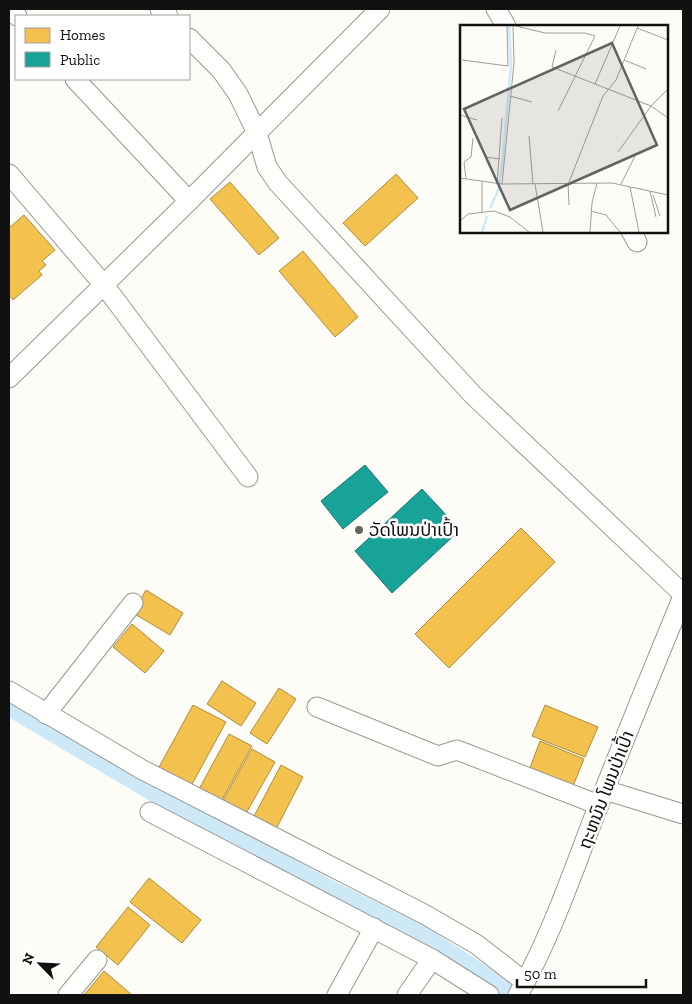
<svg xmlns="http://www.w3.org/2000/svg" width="692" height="1004" font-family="'Zilla Slab','Noto Sans Lao',serif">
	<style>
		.homes { fill: #f2c14e; stroke: #ae8c3c }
		.public { fill: #17a398; stroke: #157770 }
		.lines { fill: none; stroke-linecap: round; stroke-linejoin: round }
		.canal { stroke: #cde8f7; stroke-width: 18 }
		.minor-casing { stroke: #979795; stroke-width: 21 }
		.minor { stroke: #fffffe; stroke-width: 19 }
		.poi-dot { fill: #646362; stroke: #fff; stroke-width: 2 }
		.labels { text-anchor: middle; stroke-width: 5; stroke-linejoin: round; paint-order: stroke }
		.poi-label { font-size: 18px; fill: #111; stroke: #fff; text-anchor: start }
		.street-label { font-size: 18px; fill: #111; stroke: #fff }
		.inset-river { fill: none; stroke: #cde8f7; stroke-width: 2.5 }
		.inset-road { fill: none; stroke: #9f9e9b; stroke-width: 1 }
		.view { fill: #646362; fill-opacity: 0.15; stroke: #646362; stroke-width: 2.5 }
		.inset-edge { fill: none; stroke: #111; stroke-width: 2.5 }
	</style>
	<rect width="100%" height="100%" fill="#fdfcf7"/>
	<g class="homes">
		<path d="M396 174 418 198 365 246 343 223Z"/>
		<path d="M230 182 279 238 259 255 210 199Z"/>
		<path d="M24 215 55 250 42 261 46 265 39 271 42 275 13 300 9 295V225L10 227Z"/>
		<path d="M303 251 358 317 335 337 279 271Z"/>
		<path d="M521 528 555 562 449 668 415 634Z"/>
		<path d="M146 590 183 613 170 635 133 613Z"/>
		<path d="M132 624 164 651 145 673 113 647Z"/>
		<path d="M222 681 256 703 241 726 207 704Z"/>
		<path d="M279 688 296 699 267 744 250 733Z"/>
		<path d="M193 705 226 722 191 786 158 769Z"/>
		<path d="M545 705 598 727 585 757 532 736Z"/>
		<path d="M229 734 252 746 220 803 198 791Z"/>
		<path d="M540 741 584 759 573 786 530 768Z"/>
		<path d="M252 749 275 762 244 817 221 804Z"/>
		<path d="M281 765 303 777 275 831 252 820Z"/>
		<path d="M149 878 201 920 182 943 130 902Z"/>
		<path d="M128 907 150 925 118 965 96 947Z"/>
		<path d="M104 971 132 995H84Z"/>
	</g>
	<g class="public">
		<path d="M365 465 388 492 343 529 321 501Z"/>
		<path d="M422 489 460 530 392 593 355 551Z"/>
	</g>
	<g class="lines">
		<path class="canal" d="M9 707 183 810 330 889 421 934 515 995"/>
		<g class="minor-casing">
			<g id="minor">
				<path d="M10 9 17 16"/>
				<path d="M160 9 168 16"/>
				<path d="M496 9 506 26"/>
				<path d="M189 38 221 70 238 94 257 133 267 167 278 183 473 395 683 594"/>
				<path d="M75 79 189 201"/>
				<path d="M9 174 104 285 248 477"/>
				<path d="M631 231 637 242"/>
				<path d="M9 378 189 201 380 9"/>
				<path d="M9 691 141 769 424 914 476 944 525 982"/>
				<path d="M317 707 438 756 457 750 599 805"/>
				<path d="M46 714 133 603"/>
				<path d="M605 790 683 814"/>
				<path d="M150 812 432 959 489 995"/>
				<path d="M68 995 97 960"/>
				<path d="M337 995 374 928"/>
				<path d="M407 995 432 959"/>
				<path d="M518 995C552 935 574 868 599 804 626 734 655 665 683 596"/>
			</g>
		</g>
		<use href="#minor" class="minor"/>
	</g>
	<circle class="poi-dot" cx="359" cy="530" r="5"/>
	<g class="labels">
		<g class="poi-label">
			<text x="369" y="536">ວັດໂພນປ່າເປົ້າ</text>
		</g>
		<g class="street-label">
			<text transform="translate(606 790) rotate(-69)" y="6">ຖະຫນົນ ໂພນປ່າເປົ້າ</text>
		</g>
	</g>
	<g transform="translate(460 25)">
		<rect width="208" height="208" fill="#fdfcf7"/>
		<path class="inset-river" d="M30 183 38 166 42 141 51 40 49 1M22 207 27 191"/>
		<path class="inset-road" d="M56 1 85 8H125L135 11 98 86M177 3 208 15M96 25 92 42 191 81 208 93M2 35 48 41 47 1M164 35 186 44M135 59 160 1M50 71 72 77M191 81 208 64M0 90 17 95M69 111 73 159M158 127 191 81M25 132 40 134M0 153 42 159 152 158 208 170M6 154 4 137 11 132 13 113M109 157 143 71 156 55 178 1M108 158 109 180M37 159 42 93M42 159 54 38 53 1M75 159 83 207M161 159 175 131M170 162 179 207M190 166 196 192M193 170 200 191M131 186 146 190 160 207M22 188V157M0 196 8 189 34 186 50 192 69 207M130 207 132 178 137 158"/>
		<path class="view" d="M152 18 197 120 50 185 4 84Z"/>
		<rect width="208" height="208" class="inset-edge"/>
	</g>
	<rect width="692" height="1004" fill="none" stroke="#111111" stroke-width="20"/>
	<rect x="15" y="15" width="175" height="65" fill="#ffffff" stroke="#a0a0a0"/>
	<rect x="25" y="28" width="25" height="15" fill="#f2c14e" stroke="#a0a0a0"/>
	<text x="60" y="40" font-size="15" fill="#111111">Homes</text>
	<rect x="25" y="52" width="25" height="15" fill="#17a398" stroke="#a0a0a0"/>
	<text x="60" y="65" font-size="15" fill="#111111">Public</text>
	<g transform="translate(40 964) rotate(294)" stroke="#ffffff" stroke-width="4" paint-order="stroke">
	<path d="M0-4L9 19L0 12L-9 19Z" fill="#111111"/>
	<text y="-8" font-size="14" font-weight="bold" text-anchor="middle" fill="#111111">N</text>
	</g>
	<path d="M517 979v8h129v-8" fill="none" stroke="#111111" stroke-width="2.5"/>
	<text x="524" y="979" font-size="15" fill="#111111" stroke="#ffffff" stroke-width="4" paint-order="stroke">50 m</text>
</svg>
